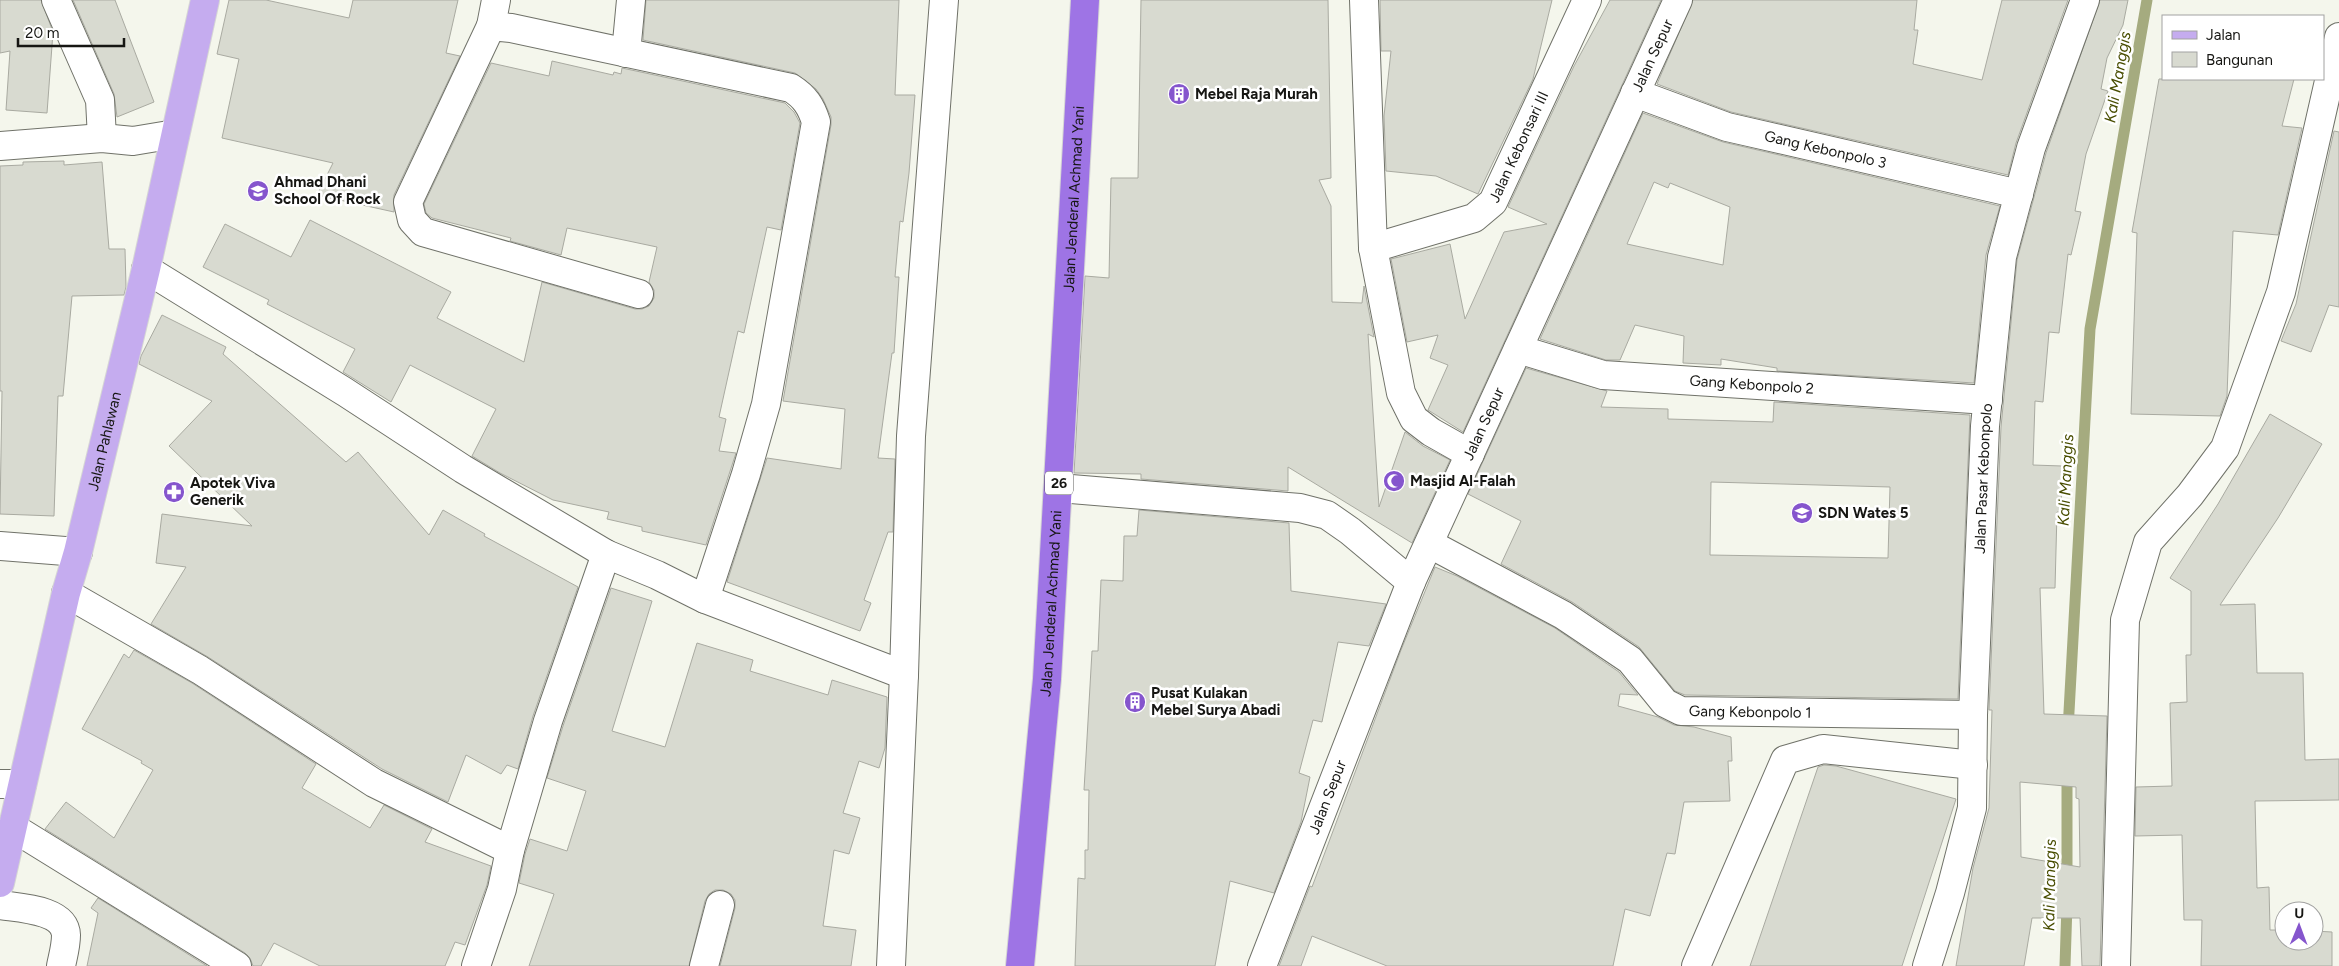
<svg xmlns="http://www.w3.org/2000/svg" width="2339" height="966" font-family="Figtree,sans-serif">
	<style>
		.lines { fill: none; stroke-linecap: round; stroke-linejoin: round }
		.stream { stroke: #a5ab7f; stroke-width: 11 }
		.building { fill: #d8dad0; stroke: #a9aaa1; fill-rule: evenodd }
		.minor-casing { stroke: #707269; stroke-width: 30 }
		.major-casing { stroke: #d5d5d5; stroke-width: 30 }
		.highway-casing { stroke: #d5d5d5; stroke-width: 30 }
		.minor { stroke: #fff; stroke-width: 28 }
		.major { stroke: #c5acef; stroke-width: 28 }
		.highway { stroke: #9e74e5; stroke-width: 28 }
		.labels { text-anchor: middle; stroke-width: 5; stroke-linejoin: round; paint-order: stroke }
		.shield { fill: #fff; stroke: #5c5c5a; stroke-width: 1 }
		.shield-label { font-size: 14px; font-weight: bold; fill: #161613 }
		.street-label { font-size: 15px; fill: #161613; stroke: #fff }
		.poi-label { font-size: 15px; font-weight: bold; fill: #161613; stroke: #fff; text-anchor: start }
		.water-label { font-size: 16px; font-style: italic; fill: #484d00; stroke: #fff }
	</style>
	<rect width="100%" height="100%" fill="#f4f6ec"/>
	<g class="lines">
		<g class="stream">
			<path d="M2068 730 2090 329 2147 0"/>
			<path d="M2067 880V771"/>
			<path d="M2065 966 2067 904"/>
		</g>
	</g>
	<g class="building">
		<path d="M0 0H41L53 32 47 113 6 110 10 51 0 53Z"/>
		<path d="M73 0H115L154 102 117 117 114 94Z"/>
		<path d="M229 0H266L349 18 353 0H458L446 53 460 56 394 195V212L317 195 333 163 222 138 239 59 217 54Z"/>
		<path d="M646 0H899L895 95H915L909 173 903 222 900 221 895 277H899L894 353H892L878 458 895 459 893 532H888L864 600 871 603 860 631 727 582 767 458 841 469 845 409 783 401 831 125V117L823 99 816 89 795 73 643 40Z"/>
		<path d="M1141 0H1328L1331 178 1319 180 1331 206 1332 302 1362 303 1364 286 1374 337 1368 334 1379 507 1405 432 1423 446 1450 460 1412 543 1288 467V491L1141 479V474L1074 473 1085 276 1109 278 1111 178H1138Z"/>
		<path d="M1380 0H1552L1533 79 1478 194 1436 176 1386 171 1384 116 1391 51H1381Z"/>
		<path d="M1610 0H1661L1463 432 1428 410 1448 365 1430 358 1438 335 1407 342 1391 259 1450 244 1465 319 1504 232 1547 224 1508 207 1574 66Z"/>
		<path d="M1693 0H1917L1914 30H1918L1913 64 1982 80 2002 0H2068L2016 143 2008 175 1731 112 1657 84Z"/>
		<path d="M2100 0H2128L2123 25 2107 58 2101 89 2108 91 2086 154 2075 211 2081 212 2071 255 2068 254 2059 333 2049 332 2043 402 2035 401 2033 465 2062 466 2061 512H2057L2055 588H2040L2044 714 2107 716 2100 966H2082L2080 918H2032L2024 966H1956L1973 868 1989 808 1992 710H1989L2001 427 2017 260 2046 153ZM2020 782 2076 787V798L2079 799 2080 867 2021 857Z"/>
		<path d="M552 61 613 75 614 72 621 74 622 68 785 103 794 112 800 123 781 230 767 227 744 333 738 331 719 417 726 419 719 451 736 453 706 545 642 531V527L607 519 609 512 553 500 500 473 472 456 496 409 410 365 391 402 343 372 355 349 267 304 269 300 203 267 225 224 291 257 310 220 451 292 437 318 524 362 542 282 635 309H642L649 306 654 298V290L649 282 657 247 567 228 561 255 510 241 511 238 432 218 426 213 424 204 491 63 549 76Z"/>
		<path d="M2159 79H2294L2282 126 2302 128 2278 235 2233 231 2227 396 2220 416 2131 414 2137 233 2132 232Z"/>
		<path d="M1643 113 1723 142 2000 206 1986 255 1974 383 1777 371V368L1721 359V365L1683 363 1684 336 1635 325 1620 360H1606L1540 339ZM1654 182 1668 188 1670 183 1730 207 1723 265 1627 244Z"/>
		<path d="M2334 131 2339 132V307L2329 305 2311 352 2281 341 2296 304Z"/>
		<path d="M64 161V165L102 162 109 249H125L126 287 124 295 72 296 63 396H58L54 516 0 514 2 391H0V166L23 165V162Z"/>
		<path d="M162 315 226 347 223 354 346 462 358 452 429 535 443 510 485 534 484 536 578 587 533 716 518 769 507 765 501 774 466 755 448 802 382 769 208 657 151 624 186 567 156 563 162 514 252 526 169 446 212 401 139 364 141 356Z"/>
		<path d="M1526 368 1607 391 1601 407 1668 409V419L1773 422 1774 402 1970 415 1958 699 1685 695 1675 691 1639 647 1572 602 1501 564 1521 521 1468 494ZM1711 482 1890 487 1888 558 1710 555Z"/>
		<path d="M2270 414 2322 444 2278 518 2220 605 2255 604 2257 673H2303L2305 760 2339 759V800L2255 801 2257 888 2269 887 2270 930H2284V941H2314V931L2332 932V966H2201L2202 920H2184L2182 835 2135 836 2136 787 2172 786 2170 703 2187 702 2186 655H2191V591L2170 578 2218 504Z"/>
		<path d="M1139 510 1289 523 1291 591 1386 604 1369 646 1338 642 1322 722 1313 720 1299 773 1310 777 1301 822 1274 893 1230 881 1215 966H1075L1078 878 1085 879V850H1088L1089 790H1084L1086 756 1092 651H1098L1101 580 1123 581 1124 536H1137Z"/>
		<path d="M1435 567 1457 576 1555 628 1619 672 1638 695 1620 694 1618 706 1658 717 1674 725 1694 727 1731 737 1732 761H1728L1730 801 1684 802 1675 854 1667 853 1650 916 1625 909 1613 966H1387L1312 936 1301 966H1279L1310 886 1312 887 1401 650Z"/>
		<path d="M611 588 652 601 612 731 665 747 697 643 753 660 750 671 828 695 832 680 887 697 885 748 879 768 859 761 843 813 860 818 849 854 834 850 823 926 856 930 851 966H720L735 908V900L731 894 723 890H715L709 894 705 901 689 966H529L554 894 519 883 525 854 530 839 567 851 586 791 547 778 563 726Z"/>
		<path d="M134 650 192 683 316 764 302 788 370 828 384 805 432 829 425 842 491 866 487 885 465 945 455 942 445 966H320L274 943 261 966H253L250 958 245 953 45 829 66 802 114 838 153 770 141 763 142 761 82 729 124 654 129 658Z"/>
		<path d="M1824 765 1836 766 1956 799 1902 966H1750L1818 767Z"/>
		<path d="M98 898 207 966H87L98 913 91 908Z"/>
	</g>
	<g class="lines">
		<g class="minor-casing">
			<g id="minor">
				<path d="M56 0 100 100 102 138"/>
				<path d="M1364 0 1373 248 1401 393 1414 419 1431 432 1470 454"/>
				<path d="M491 26 496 0"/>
				<path d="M626 53 631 0"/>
				<path id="s1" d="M1635 93 1727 127 2019 194"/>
				<path d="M0 146 102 138 133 141 175 134"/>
				<path id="s2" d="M1373 248 1474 218 1493 202 1587 0"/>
				<path d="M146 269 345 392 463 469 606 554 657 575 705 599 904 675"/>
				<path d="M639 294 423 232 412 220 408 202 491 26 511 28 791 88C805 97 811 106 816 122L766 404 746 474 705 599"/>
				<path id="s3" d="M1518 349 1603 375 1988 400"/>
				<path d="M1059 488 1300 508 1327 515 1350 531 1411 582"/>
				<path id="s4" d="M1430 544 1563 615 1630 660 1665 703 1681 711 1973 715"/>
				<path d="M0 546 78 552"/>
				<path d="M66 593 200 670 374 783 510 850"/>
				<path d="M0 784H22"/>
				<path d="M12 827 237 966"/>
				<path d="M0 905C19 908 65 909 66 935 66 946 63 956 61 966"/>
				<path d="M476 966 502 889 510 850 548 721 606 554"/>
				<path d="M704 966 720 905"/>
				<path d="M891 966 904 675 911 436 944 0"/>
				<path id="s5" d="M1262 966 1411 582 1678 0"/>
				<path d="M1696 966 1785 760 1823 749 1973 765"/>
				<path id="s6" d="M1927 966 1950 893 1972 808 1973 715 1985 426 2002 257 2031 148 2085 0"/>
				<path d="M2116 966 2125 620 2148 542 2190 495 2225 448 2281 292 2339 37"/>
			</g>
		</g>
		<g class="major-casing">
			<g id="major">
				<path id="s7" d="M0 883 66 593 78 552 146 269 205 0"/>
			</g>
		</g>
		<g class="highway-casing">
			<g id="highway">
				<path id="s8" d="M1020 966 1047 679 1085 0"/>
			</g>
		</g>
		<use href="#minor" class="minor"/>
		<use href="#major" class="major"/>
		<use href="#highway" class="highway"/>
	</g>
	<defs>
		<g id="building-disc" transform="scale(1.125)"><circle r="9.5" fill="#8555cd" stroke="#fff"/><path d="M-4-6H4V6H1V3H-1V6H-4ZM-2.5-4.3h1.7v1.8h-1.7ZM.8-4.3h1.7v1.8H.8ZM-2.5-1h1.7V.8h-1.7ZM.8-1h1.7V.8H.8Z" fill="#fff"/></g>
		<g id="school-disc" transform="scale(1.125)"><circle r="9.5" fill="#8555cd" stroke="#fff"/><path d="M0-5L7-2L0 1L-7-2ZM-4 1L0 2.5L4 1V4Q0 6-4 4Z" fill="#fff"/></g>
		<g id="mosque-disc" transform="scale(1.125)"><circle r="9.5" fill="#8555cd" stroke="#fff"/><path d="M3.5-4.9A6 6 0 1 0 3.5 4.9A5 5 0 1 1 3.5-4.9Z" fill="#fff"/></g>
		<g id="pharmacy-disc" transform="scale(1.125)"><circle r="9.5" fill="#8555cd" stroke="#fff"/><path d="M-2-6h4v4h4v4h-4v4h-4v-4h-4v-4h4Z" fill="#fff"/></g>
	</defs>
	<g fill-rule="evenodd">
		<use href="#building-disc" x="1179" y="94"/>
		<use href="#school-disc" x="258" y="191"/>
		<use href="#mosque-disc" x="1394" y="481"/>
		<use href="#pharmacy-disc" x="174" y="492"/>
		<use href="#school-disc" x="1802" y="513"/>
		<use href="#building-disc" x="1135" y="702"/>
	</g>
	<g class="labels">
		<rect class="shield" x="1045" y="471.5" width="28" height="23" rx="4"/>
		<g class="shield-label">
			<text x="1059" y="488">26</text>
		</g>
		<g class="street-label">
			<text dy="5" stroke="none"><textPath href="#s5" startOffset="991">Jalan Sepur</textPath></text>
			<text dy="5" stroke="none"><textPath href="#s2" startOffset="191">Jalan Kebonsari III</textPath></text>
			<text dy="5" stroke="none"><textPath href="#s1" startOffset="199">Gang Kebonpolo 3</textPath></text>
			<text dy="5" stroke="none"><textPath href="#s8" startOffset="769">Jalan Jenderal Achmad Yani</textPath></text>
			<text dy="5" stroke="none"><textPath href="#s3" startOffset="238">Gang Kebonpolo 2</textPath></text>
			<text dy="5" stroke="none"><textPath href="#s5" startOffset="586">Jalan Sepur</textPath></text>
			<text dy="5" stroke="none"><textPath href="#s7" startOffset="454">Jalan Pahlawan</textPath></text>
			<text dy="5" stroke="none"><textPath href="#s6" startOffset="494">Jalan Pasar Kebonpolo</textPath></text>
			<text dy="5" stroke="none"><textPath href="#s8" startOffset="364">Jalan Jenderal Achmad Yani</textPath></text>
			<text dy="5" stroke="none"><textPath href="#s4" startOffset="374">Gang Kebonpolo 1</textPath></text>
			<text dy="5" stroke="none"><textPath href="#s5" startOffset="181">Jalan Sepur</textPath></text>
		</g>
		<g class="poi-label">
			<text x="1195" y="99">Mebel Raja Murah</text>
			<text x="274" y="187">Ahmad Dhani<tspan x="274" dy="17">School Of Rock</tspan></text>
			<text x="1410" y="486">Masjid Al-Falah</text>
			<text x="190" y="488">Apotek Viva<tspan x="190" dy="17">Generik</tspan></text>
			<text x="1818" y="518">SDN Wates 5</text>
			<text x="1151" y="698">Pusat Kulakan<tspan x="1151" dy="17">Mebel Surya Abadi</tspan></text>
		</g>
		<g class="water-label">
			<text transform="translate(2117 77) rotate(-80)" y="6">Kali Manggis</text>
			<text transform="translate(2065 480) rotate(-87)" y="6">Kali Manggis</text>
			<text transform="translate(2049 885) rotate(-89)" y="6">Kali Manggis</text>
		</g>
	</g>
	<rect x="2162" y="15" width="162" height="65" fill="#ffffff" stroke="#a2a2a1"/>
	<rect x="2172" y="31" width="25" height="8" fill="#c5acef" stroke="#a2a2a1"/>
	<text x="2206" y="40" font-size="15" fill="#161613">Jalan</text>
	<rect x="2172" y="52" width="25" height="15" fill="#d8dad0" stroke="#a2a2a1"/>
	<text x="2206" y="65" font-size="15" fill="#161613">Bangunan</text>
	<g transform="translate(2299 926) rotate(1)"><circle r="24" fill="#ffffff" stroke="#a2a2a1"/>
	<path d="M0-4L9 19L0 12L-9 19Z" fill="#8555cd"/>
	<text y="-8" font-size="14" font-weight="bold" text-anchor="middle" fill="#161613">U</text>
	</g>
	<path d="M18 38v8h106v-8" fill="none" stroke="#161613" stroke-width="2.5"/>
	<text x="25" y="38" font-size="15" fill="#161613" stroke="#ffffff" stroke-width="4" paint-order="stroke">20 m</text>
</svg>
